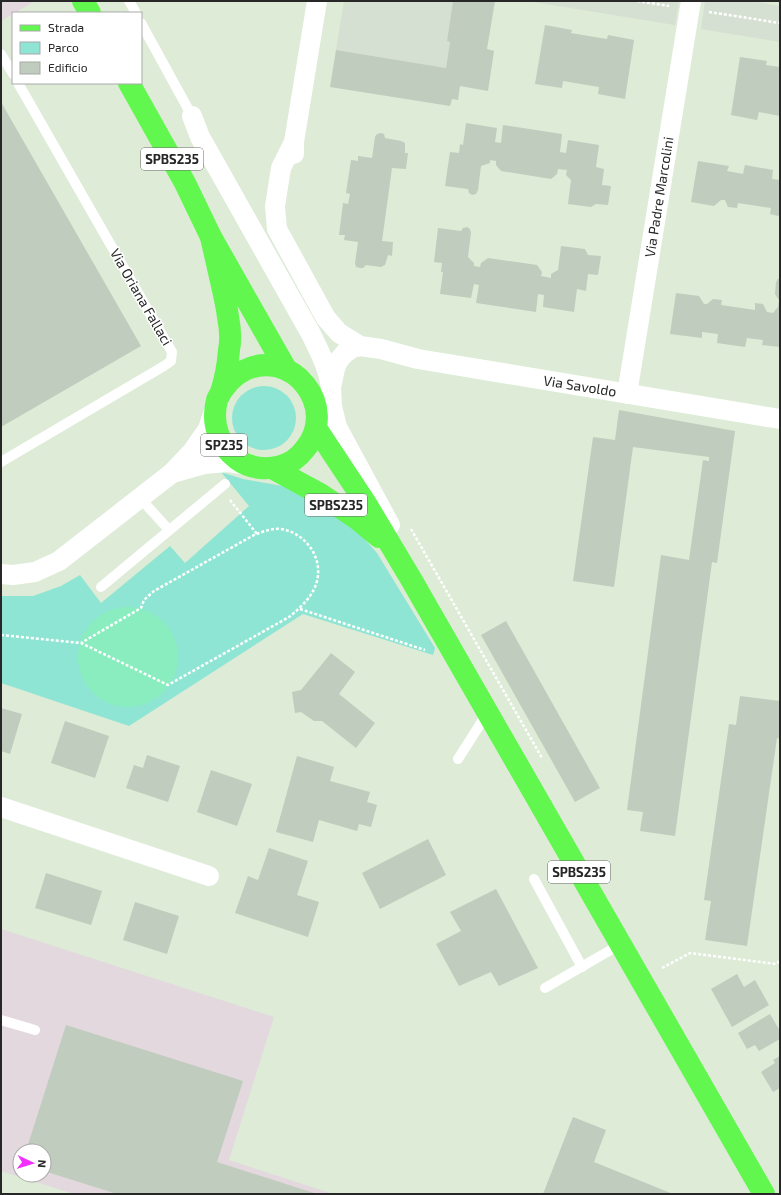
<svg xmlns="http://www.w3.org/2000/svg" width="781" height="1195" font-family="'Exo 2',sans-serif">
	<style>
		.industrial { fill: #e2d8de; fill-rule: evenodd }
		.green { fill: #8fe5d3 }
		.pitch { fill: #8aedc0 }
		.plaza { fill: #d5dfd2 }
		.building { fill: #c0ccbd }
		.lines { fill: none; stroke-linecap: round; stroke-linejoin: round }
		.path { stroke: #fff; stroke-width: 2.5; stroke-dasharray: 3 2; stroke-linecap: butt }
		.service { stroke: #fff; stroke-width: 10 }
		.minor { stroke: #fff; stroke-width: 20 }
		.primary { stroke: #61f74f; stroke-width: 22 }
		.labels { text-anchor: middle; stroke-width: 3; stroke-linejoin: round; paint-order: stroke }
		.shield { fill: #fff; stroke: #686868; stroke-width: 1 }
		.shield-label { font-size: 13px; font-weight: bold; fill: #272727 }
		.street-label { font-size: 14px; fill: #272727; stroke: #fff }
	</style>
	<rect width="100%" height="100%" fill="#ddebd7"/>
	<g class="industrial">
		<path d="M1 1H35L1 21Z"/>
		<path d="M1 929 274 1017 229 1160 333 1194H74L1 1171ZM20 1151H44V1175H20Z"/>
	</g>
	<g class="green">
		<circle cx="264" cy="418" r="32"/>
		<path d="M221 472 243 479 283 486 325 506 354 527 377 553 435 648 433 655 303 614 129 726 1 683V596H33L61 586 80 575 101 603 170 546 185 563 249 506Z"/>
	</g>
	<circle class="pitch" cx="128" cy="657" r="50"/>
	<g class="plaza">
		<path d="M344 1H453L447 41 450 42 446 68 336 50Z"/>
		<path d="M527 1H679L675 25Z"/>
		<path d="M705 1H751L780 6V42L701 29Z"/>
	</g>
	<g class="building">
		<path d="M453 1H495L487 49 494 51 488 91 460 86 458 100 452 99 450 106 330 87 336 50 446 68 450 42 447 41Z"/>
		<path d="M545 25 572 30 571 33 607 39 608 35 634 40 625 99 598 94 599 87 563 81 562 88 535 84Z"/>
		<path d="M740 57 767 61 766 65 780 67V116L759 112 757 120 731 115Z"/>
		<path d="M1 102 141 346 1 427Z"/>
		<path d="M466 123 497 128 495 142 501 143 503 125 562 134 560 152 566 153 568 140 599 145 596 167 604 169 602 185 611 186 608 205 596 204 591 207 568 204 571 180 566 175 567 170 558 169 557 174 551 179 501 171 496 165V161L490 160V163L481 166 478 190 476 194 472 195 469 193 468 189 445 186 450 152 459 153 460 144 463 145Z"/>
		<path d="M381 133 384 134 385 138 401 141 405 143V153H408L406 169 392 168 382 241 393 242 392 256 388 255 385 265 381 267 366 265 363 268H360L356 267 355 263 358 242 344 240 345 235H339L343 203 348 204 350 194 346 193 351 160 358 161V156L372 158 375 137 377 134Z"/>
		<path d="M698 161 729 166 727 171 743 174 745 165 773 170 772 179 780 180V214L778 216 770 214 771 208 738 203 737 208 728 207 725 200H721L714 206 691 202Z"/>
		<path d="M467 227 470 229 471 233 468 257 474 263V266L480 267 481 263 488 258 537 265 542 272 541 276 551 278V274L558 270 561 246 585 249 588 255 601 256 598 275 588 274 586 291 577 289 574 312 543 307 544 295 538 294 536 312 476 303 479 285 474 284 471 298 440 294 443 272H441L442 263 434 262 438 228 461 231 463 228Z"/>
		<path d="M780 278V347L762 345 763 340 747 338 745 347 717 343 718 334 702 332V338L670 334 676 293 699 296 704 304H707L713 299 722 300 721 305 755 310V303L763 304 767 312 773 313 778 307 779 300 775 294 776 282 778 279Z"/>
		<path d="M619 410 735 431 717 563 712 562 675 836 640 831 643 812 627 810 661 555 689 560 703 460 709 461V457L633 447 614 587 573 581 593 437 615 440Z"/>
		<path d="M506 621 600 788 575 802 481 635Z"/>
		<path d="M331 653 355 672 339 694 375 723 356 748 322 721H314L301 712 295 713 292 692 301 690Z"/>
		<path d="M740 696 780 701V739L777 738 747 946 705 940 711 901 704 900 729 724 736 725Z"/>
		<path d="M1 708 22 714 10 754 1 751Z"/>
		<path d="M65 721 109 736 95 778 51 763Z"/>
		<path d="M147 755 180 766 168 802 126 788 134 765 143 768Z"/>
		<path d="M297 756 334 767 330 781 370 792 367 802 377 805 371 827 359 824 357 831 319 820 313 842 276 832Z"/>
		<path d="M211 770 252 784 237 826 197 812Z"/>
		<path d="M428 839 446 875 380 909 362 873Z"/>
		<path d="M269 848 308 861 297 895 319 902 308 937 235 913 248 876 258 880Z"/>
		<path d="M46 873 102 891 91 925 35 908Z"/>
		<path d="M496 889 538 968 499 986 491 972 459 986 436 944 461 931 450 912Z"/>
		<path d="M135 902 179 916 167 954 123 940Z"/>
		<path d="M737 974 744 987 755 980 769 1005 732 1027 711 989Z"/>
		<path d="M770 1014 780 1031V1039L759 1051 755 1045 747 1049 738 1033Z"/>
		<path d="M66 1025 243 1081 217 1162 317 1194H117L44 1171V1151H26Z"/>
		<path d="M780 1056V1088L773 1092 761 1072 775 1063 773 1060Z"/>
		<path d="M573 1117 606 1130 594 1162 673 1194H543Z"/>
	</g>
	<g class="lines">
		<g class="path">
			<path d="M637 1 669 6"/>
			<path d="M709 12 780 23"/>
			<path d="M230 500 257 534"/>
			<path d="M411 529 542 758"/>
			<path d="M300 609 425 650"/>
			<path d="M1 635 81 643 168 685 289 617C299 609 310 599 315 587 326 561 307 533 281 529 271 528 262 532 254 535L154 591 144 600 141 608 81 643"/>
			<path d="M662 968 690 953 776 964 780 961"/>
		</g>
		<g class="service">
			<path d="M129 1 136 13"/>
			<path d="M141 23 192 116"/>
			<path d="M1 54 13 74"/>
			<path d="M1 462 164 366 171 361 172 352 18 83"/>
			<path d="M140 498 169 530"/>
			<path d="M101 587 225 484"/>
			<path d="M458 759 488 712"/>
			<path d="M534 879 582 967"/>
			<path d="M545 988 621 944"/>
			<path d="M1 1020 35 1030"/>
		</g>
		<g class="minor">
			<path d="M192 116 200 137 311 334C320 353 328 367 331 387"/>
			<path d="M294 142 281 168 275 206 277 229 322 311 326 318 339 333 360 346 381 349 418 359 780 419"/>
			<path d="M294 154V142L317 1"/>
			<path d="M360 346 352 348 345 353 338 361 335 369 331 387 332 406 337 427 390 525"/>
			<path d="M627 394 691 1"/>
			<path d="M172 473 204 464 228 462 251 466"/>
			<path d="M1 574 13 575 35 572 59 561 172 473 192 452 208 429 216 405"/>
			<path d="M1 807 209 876"/>
		</g>
		<g class="primary">
			<path d="M83 1 90 13"/>
			<path d="M129 83 185 183 211 237 286 369"/>
			<path d="M211 237C215 255 219 272 223 290 225 299 227 308 228 317 230 327 231 340 229 350 228 363 225 380 221 392 220 395 218 397 217 400 211 423 219 446 237 459 250 469 267 470 281 466 291 463 299 457 305 449 340 407 291 346 243 371 233 376 227 384 221 392"/>
			<path d="M316 428 365 502 411 579 764 1194"/>
			<path d="M272 468 320 494 356 518 379 537"/>
		</g>
	</g>
	<g class="labels">
		<g class="shield">
			<rect x="141" y="148" width="62" height="22" rx="3"/>
			<rect x="201" y="434" width="46" height="22" rx="3"/>
			<rect x="305" y="494" width="62" height="22" rx="3"/>
			<rect x="548" y="861" width="62" height="22" rx="3"/>
		</g>
		<g class="shield-label">
			<text x="172" y="164">SPBS235</text>
			<text x="224" y="450">SP235</text>
			<text x="336" y="510">SPBS235</text>
			<text x="579" y="877">SPBS235</text>
		</g>
		<g class="street-label">
			<text transform="translate(659 197) rotate(-81)" y="5">Via Padre Marcolini</text>
			<text transform="translate(141 297) rotate(60)" y="5">Via Oriana Fallaci</text>
			<text transform="translate(580 386) rotate(9)" y="5">Via Savoldo</text>
		</g>
	</g>
	<rect width="781" height="1195" fill="none" stroke="#272727" stroke-width="4"/>
	<rect x="12" y="12" width="130" height="72" fill="#ffffff" stroke="#a9a9a9"/>
	<rect x="20" y="25" width="20" height="6" fill="#61f74f" stroke="#a9a9a9"/>
	<text x="48" y="32" font-size="12" fill="#272727">Strada</text>
	<rect x="20" y="42" width="20" height="12" fill="#8fe5d3" stroke="#a9a9a9"/>
	<text x="48" y="52" font-size="12" fill="#272727">Parco</text>
	<rect x="20" y="62" width="20" height="12" fill="#c0ccbd" stroke="#a9a9a9"/>
	<text x="48" y="72" font-size="12" fill="#272727">Edificio</text>
	<g transform="translate(32 1163) rotate(94)"><circle r="19" fill="#ffffff" stroke="#a9a9a9"/>
	<path d="M0-3L7 15L0 10L-7 15Z" fill="#f22fff"/>
	<text y="-6" font-size="11" font-weight="bold" text-anchor="middle" fill="#272727">N</text>
	</g>
</svg>
